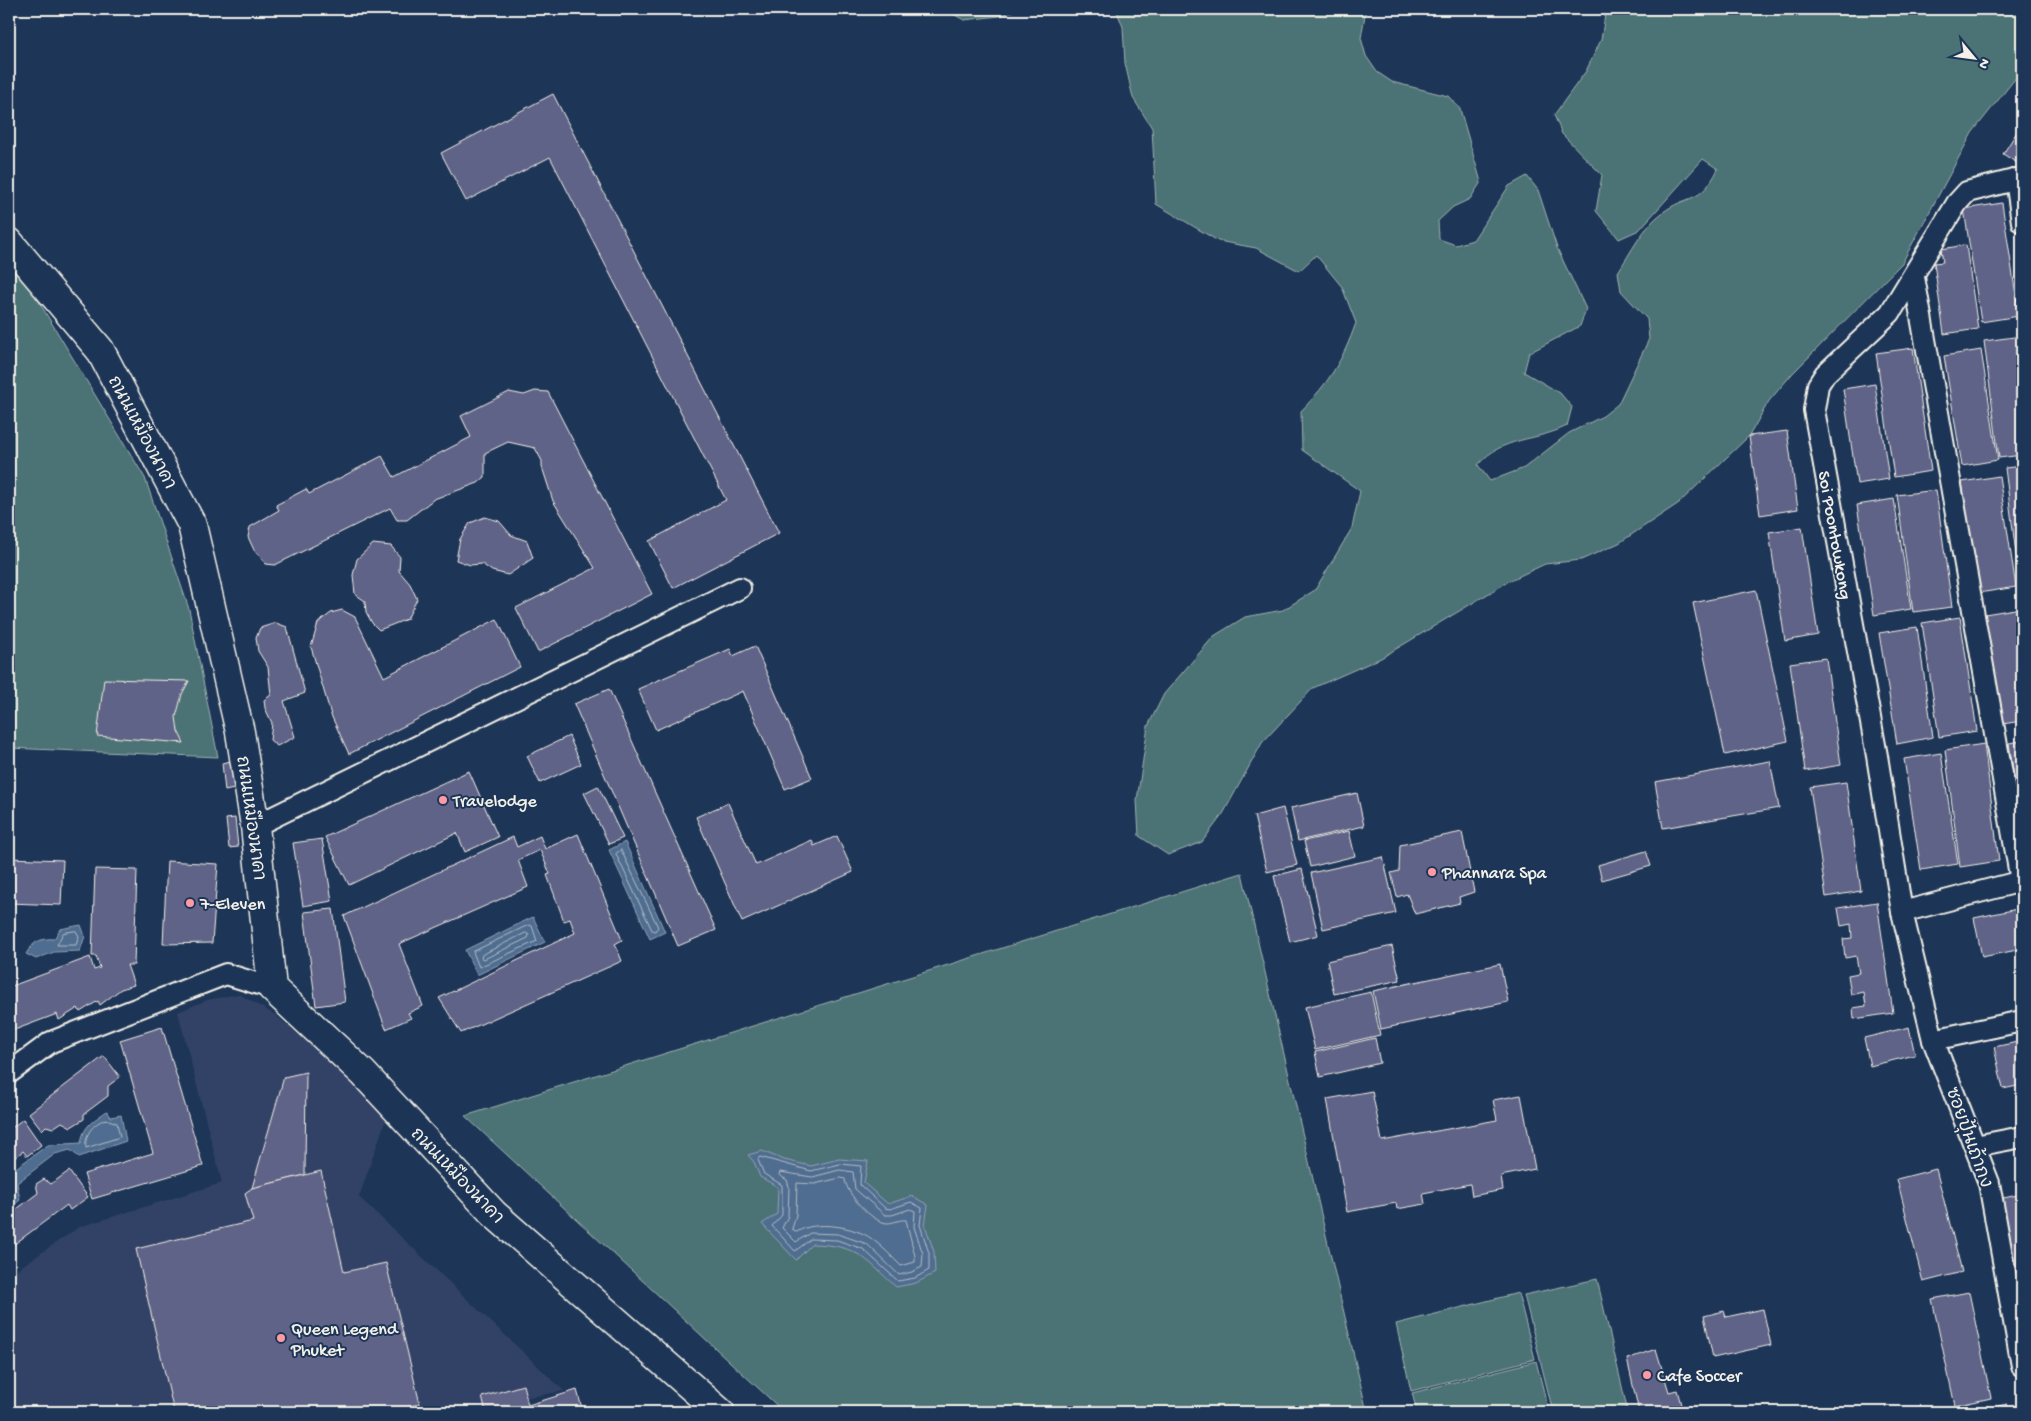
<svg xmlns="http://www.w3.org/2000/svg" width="2031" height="1421" font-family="'Gochi Hand','Playpen Sans Thai',sans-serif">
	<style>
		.built { fill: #314366 }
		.green { fill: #4c7376; stroke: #a0b2af }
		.water { fill: #506d90; stroke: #92a2b3 }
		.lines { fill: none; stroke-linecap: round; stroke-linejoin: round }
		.shore { stroke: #b2bcc5; stroke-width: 1 }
		.building { fill: #616388; stroke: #f4f1e8 }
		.street-casing { stroke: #f4f1e8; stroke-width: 24 }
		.secondary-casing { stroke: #f4f1e8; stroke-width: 31 }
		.street { stroke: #1d3557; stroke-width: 20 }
		.secondary { stroke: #1d3557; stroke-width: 28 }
		.poi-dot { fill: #ff9aa2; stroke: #1d3557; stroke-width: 2 }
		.labels { text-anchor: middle; stroke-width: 4; stroke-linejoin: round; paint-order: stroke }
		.street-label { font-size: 18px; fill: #f4f1e8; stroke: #1d3557 }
		.poi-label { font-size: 18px; fill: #f4f1e8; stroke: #1d3557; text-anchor: start }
	</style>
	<rect width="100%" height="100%" fill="#1d3557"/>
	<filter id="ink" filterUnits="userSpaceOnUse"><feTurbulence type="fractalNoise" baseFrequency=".02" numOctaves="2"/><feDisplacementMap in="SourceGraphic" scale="10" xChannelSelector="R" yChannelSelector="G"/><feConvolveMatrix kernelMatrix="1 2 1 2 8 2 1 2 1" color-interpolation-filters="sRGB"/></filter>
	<g filter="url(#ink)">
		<path class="built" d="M239 994 275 1015 317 1050 387 1116 359 1197 564 1391 455 1410V1412H9V1275L79 1227 222 1183 178 1012 207 1000Z"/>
		<g class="green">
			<path d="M944 9H1018L1000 16 964 20Z"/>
			<path d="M1116 9H1366L1361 38 1366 56 1377 72 1392 82 1448 96 1460 109 1481 182 1470 199 1453 207 1438 221 1439 239 1456 245 1473 240 1509 186 1527 176 1538 190 1557 248 1586 309 1580 326 1529 353 1524 372 1560 393 1572 407 1567 426C1535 442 1502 436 1478 465L1490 481 1524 468 1569 433 1603 416 1618 404 1649 339 1647 319 1621 291 1618 272C1631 252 1643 227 1662 213 1688 193 1700 206 1718 169L1703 159 1639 230 1619 239 1596 211 1602 175 1562 134 1554 115 1586 71 1601 40 1606 9H2022V70L1972 133 1902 263 1792 374 1769 401 1749 436 1679 503 1619 543 1581 560 1545 564 1511 580 1381 658 1313 688 1262 743 1223 814 1202 842 1168 855 1139 836 1137 800 1148 726 1164 694 1214 636 1245 617 1283 610 1315 590 1352 528 1360 491 1302 450 1301 411C1329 382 1342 362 1356 323L1342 287 1316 255 1299 271 1256 248 1218 241 1156 204 1152 128 1133 98 1125 63 1123 27Z"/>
			<path d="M9 265 36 297 145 478 189 609 218 757 9 748Z"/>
			<path d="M1242 873 1367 1412H784L465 1116Z"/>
			<path d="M1597 1279 1627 1408 1609 1412H1553L1524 1295Z"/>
			<path d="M1518 1293 1535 1359 1411 1391 1396 1324Z"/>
			<path d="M1536 1361 1549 1412H1417L1412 1393Z"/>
		</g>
		<g class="water">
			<path d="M625 842 665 932 650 939 609 850Z"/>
			<path d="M533 917 545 942 477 975 465 950Z"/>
			<path d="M81 925 85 936 80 951 54 952 36 959 26 954C33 942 40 938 54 939L60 929Z"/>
			<path d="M107 1111 111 1117 121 1115 126 1141 79 1157 70 1150 55 1154 17 1183 20 1200 9 1209V1173L48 1145 81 1143C83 1126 94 1120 107 1111Z"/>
			<path d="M762 1151 784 1160 811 1166 839 1159 868 1161 864 1183 888 1204 912 1196 928 1205 925 1225 934 1252 935 1273 916 1283 896 1287C865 1258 857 1245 812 1244L796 1260 762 1224 777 1214 778 1187 760 1177 754 1162 748 1155Z"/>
		</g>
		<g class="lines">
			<g class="shore">
				<path d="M621 850 658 927 655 931 652 930 616 854Z"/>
				<path d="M529 925 532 926 537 941 479 967 473 952Z"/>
				<path d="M76 931 79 936 76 945H57L63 933Z"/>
				<path d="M526 933 529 935 528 938 484 959 481 958 482 955Z"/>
				<path d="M106 1119 117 1123 120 1137 86 1148C84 1135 93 1123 106 1119Z"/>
				<path d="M760 1157 811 1171 840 1164 861 1166 860 1185 885 1208 890 1209 911 1202 922 1208 920 1225 929 1253V1270L915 1278 898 1281 863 1249 837 1240 811 1239 795 1251 772 1226 782 1215V1185L764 1174 758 1160Z"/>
				<path d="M840 1170 853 1172 855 1189 885 1215H892L910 1209 915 1211 914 1227 923 1254 922 1267 912 1272 899 1275 867 1244 838 1234 810 1233 796 1242 782 1228 788 1216 789 1187 787 1180 779 1175 780 1172 812 1177Z"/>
				<path d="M841 1178 845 1179C846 1194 872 1222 887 1223 894 1223 900 1219 906 1220L915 1256V1262L901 1266C892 1257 883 1247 872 1239 855 1226 814 1220 797 1232L792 1229 796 1215 797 1183 814 1184Z"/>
			</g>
		</g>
		<g class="building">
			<path d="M553 94 779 533 673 588 649 541 726 500 550 157 466 201 441 153Z"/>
			<path d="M2022 124V166L2003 154Z"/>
			<path d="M2002 203 2019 316 1981 322 1964 209Z"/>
			<path d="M1966 245 1978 329 1944 334 1934 263 1943 262 1941 249Z"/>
			<path d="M2022 336V455L1999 458 1984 341Z"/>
			<path d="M1913 348 1931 471 1894 477 1876 353Z"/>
			<path d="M1981 350 1998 460 1962 466 1944 356Z"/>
			<path d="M1875 384 1889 479 1857 484 1843 389Z"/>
			<path d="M535 391 548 392 652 594 538 652 516 608 595 568 553 501 542 467V461L535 448 508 442 485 453V477L478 483 434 499 407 520H397L390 508 275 565 266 564 254 550 248 537 250 527 279 510 276 505 306 489 309 494 382 456 394 477 471 437 461 416 509 392 524 395Z"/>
			<path d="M1787 431 1798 509 1760 515 1749 436Z"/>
			<path d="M2022 466V585H2020L2005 468Z"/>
			<path d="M1999 476 2016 587 1979 593 1962 482Z"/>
			<path d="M1936 490 1952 607 1913 612 1897 495Z"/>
			<path d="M1894 499 1911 609 1874 615 1857 505Z"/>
			<path d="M485 517 499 521 511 535 527 541 533 558 508 575 492 571 482 564 470 565 456 560 460 539 470 523Z"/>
			<path d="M1802 527 1818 635 1785 641 1769 532Z"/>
			<path d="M373 544 391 546 400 557 399 571 410 584 417 599 407 619 379 630 372 623 366 612 365 601 355 594 353 575 357 559Z"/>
			<path d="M1756 590 1788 741 1725 755 1693 603Z"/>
			<path d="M2021 608 2022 721 2002 724 1985 614Z"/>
			<path d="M342 610 355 617 384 677 497 619 520 667 349 754 331 715 311 647 318 623 331 613Z"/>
			<path d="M1960 617 1977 731 1939 737 1922 623Z"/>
			<path d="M276 623 287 627 305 693 284 701 295 737 277 746 270 740 272 723 265 708 264 700 271 695 268 667 258 651 256 638 260 628Z"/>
			<path d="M1917 627 1933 737 1897 744 1879 633Z"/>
			<path d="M755 646 812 778 785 789 743 691 656 730 638 689 730 649 733 656Z"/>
			<path d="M1826 658 1841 765 1805 771 1790 663Z"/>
			<path d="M104 679 189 681 182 694 176 717 178 731 184 743 97 736Z"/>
			<path d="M609 689 716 930 678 946 574 704Z"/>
			<path d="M569 736 581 764 540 783 527 756Z"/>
			<path d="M2022 741V830L2009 743Z"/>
			<path d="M1984 744 1999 861 1960 867 1945 750Z"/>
			<path d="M1941 753 1958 864 1921 870 1904 759Z"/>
			<path d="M231 761 234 789 225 791 222 763Z"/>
			<path d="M1770 761 1779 808 1663 828 1655 782Z"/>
			<path d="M469 771 498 837 465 852 457 833 349 885 325 837Z"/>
			<path d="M1846 782 1861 891 1826 897 1810 787Z"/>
			<path d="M598 786 623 838 609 844 584 793Z"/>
			<path d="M1357 793 1364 826 1298 841 1291 808Z"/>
			<path d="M728 803 756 865 812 840 814 846 837 836 853 872 742 922 696 817Z"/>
			<path d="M1283 808 1297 865 1267 872 1254 816Z"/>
			<path d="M235 818 238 847 229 848 226 819Z"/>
			<path d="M1349 831 1355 856 1310 867 1304 841Z"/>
			<path d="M1462 832 1474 892 1459 897 1460 903 1415 914 1407 894 1397 897 1391 873 1399 871 1400 845Z"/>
			<path d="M578 834 622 940 615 944 622 961 461 1033 439 998 575 933 570 919 564 921 547 875 550 874 540 850 518 860 528 887 399 944 423 1006 408 1013 411 1018 386 1029 344 916 513 837 517 847 540 836 545 849Z"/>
			<path d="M322 839 332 901 303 906 293 843Z"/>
			<path d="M1646 851 1651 866 1602 880 1598 865Z"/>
			<path d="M1383 857 1396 913 1323 929 1311 873Z"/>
			<path d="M9 858 63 860 61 905 9 903Z"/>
			<path d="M167 861 218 864 212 943 163 944Z"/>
			<path d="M95 869 137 870 134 965H127L134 985 121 989 100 1005 98 1001 80 1012 78 1008 59 1020 57 1014 9 1032V987L90 957 94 970 100 968 96 956H92Z"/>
			<path d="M1302 869 1318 935 1290 942 1274 876Z"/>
			<path d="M1877 902 1893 1013 1854 1019 1853 1008 1866 1006 1864 992 1851 995 1848 975 1859 973 1856 956 1845 958 1843 939 1852 938 1851 924 1841 926 1838 908Z"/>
			<path d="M2022 908V949L1982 957 1974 918Z"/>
			<path d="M333 909 345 1002 316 1006 304 912Z"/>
			<path d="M1392 946 1400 980 1334 994 1327 961Z"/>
			<path d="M1500 964 1508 1002 1381 1029 1373 991Z"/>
			<path d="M1371 992 1380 1035 1315 1050 1305 1007Z"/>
			<path d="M162 1027 203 1166 92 1199 84 1174 153 1153 120 1040Z"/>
			<path d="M1909 1027 1915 1055 1870 1066 1864 1038Z"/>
			<path d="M1375 1038 1380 1063 1320 1077 1315 1052Z"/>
			<path d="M2022 1041V1085L2003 1089 1994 1047Z"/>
			<path d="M104 1056 120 1077 108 1086V1096L84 1114V1119L71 1127 62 1122 53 1128 46 1126 42 1130 29 1113Z"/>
			<path d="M306 1072 305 1175 252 1188 284 1077Z"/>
			<path d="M1372 1091 1382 1141 1497 1120 1493 1100 1521 1095 1535 1169 1501 1176 1503 1190 1472 1196 1470 1184 1423 1193 1425 1204 1397 1209 1396 1203 1347 1212 1327 1099Z"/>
			<path d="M23 1119 41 1145 27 1156 23 1151 9 1162V1130Z"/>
			<path d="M1936 1169 1962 1272 1923 1282 1897 1179Z"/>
			<path d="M69 1171 88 1197 70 1210 67 1205 9 1248V1215L38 1193 36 1184 44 1179 51 1184Z"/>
			<path d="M321 1171 344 1272 386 1263 420 1404 385 1412H174L136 1249 253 1221 245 1193 252 1188Z"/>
			<path d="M2022 1194V1304L2020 1305 1999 1199Z"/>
			<path d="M1969 1292 1991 1398 1955 1406 1932 1299Z"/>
			<path d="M1763 1309 1771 1345 1713 1358 1704 1316 1724 1311 1726 1317Z"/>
			<path d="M1656 1349 1669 1392 1677 1390 1683 1412H1639L1627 1359Z"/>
			<path d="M523 1385 528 1405 577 1390 583 1412H486L482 1397Z"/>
			<path d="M2007 1404 2009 1412H1973Z"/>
		</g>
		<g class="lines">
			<g class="street-casing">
				<g id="street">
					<path d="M2022 178 1967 192 1957 203 1890 313 1825 374 1818 385 1814 410 1877 756 1902 912 1933 1040 1989 1183 2022 1366"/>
					<path d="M2016 179 2022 222"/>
					<path d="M1914 277 2021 881"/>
					<path d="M255 826 740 588"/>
					<path d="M1902 912 2022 881"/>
					<path d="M1933 1040 2022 1021"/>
					<path d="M9 1073 51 1042 226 974 272 988"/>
					<path d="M1975 1146 2022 1137"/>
				</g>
			</g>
			<g class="secondary-casing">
				<path id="secondary" d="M9 242 100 350 192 525 240 732 255 826 272 988 363 1073 494 1214 720 1412"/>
			</g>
			<use href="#street" class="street"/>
			<use href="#secondary" class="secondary"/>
		</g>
	</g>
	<g class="poi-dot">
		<circle cx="443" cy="800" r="5"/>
		<circle cx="1432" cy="872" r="5"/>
		<circle cx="190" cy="903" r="5"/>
		<circle cx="281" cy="1338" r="5"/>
		<circle cx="1647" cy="1375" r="5"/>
	</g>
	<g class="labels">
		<g class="street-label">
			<text transform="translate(143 432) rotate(62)" y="6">ถนนเหมืองนาคา</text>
			<text transform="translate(1836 535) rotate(80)" y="6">Soi Poontowkong</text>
			<text transform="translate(252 818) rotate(82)" y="6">ถนนเหมืองนาคา</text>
			<text transform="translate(1970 1137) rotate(70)" y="6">ซอยปุ้นเถ้ากง</text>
			<text transform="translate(458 1175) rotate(46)" y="6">ถนนเหมืองนาคา</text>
		</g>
		<g class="poi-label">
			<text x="453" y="806">Travelodge</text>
			<text x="1442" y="878">Phannara Spa</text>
			<text x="200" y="909">7-Eleven</text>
			<text x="291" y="1334">Queen Legend<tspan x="291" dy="21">Phuket</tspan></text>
			<text x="1657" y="1381">Cafe Soccer</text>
		</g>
	</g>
	<rect width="2031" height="1421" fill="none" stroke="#1d3557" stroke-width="30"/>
	<rect x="15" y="15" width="2001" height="1391" fill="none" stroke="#f4f1e8" stroke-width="2" filter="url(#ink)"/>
	<g transform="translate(1974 58) rotate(119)" stroke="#1d3557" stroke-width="4" paint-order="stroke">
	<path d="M0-4L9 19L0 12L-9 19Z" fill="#f4f1e8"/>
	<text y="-8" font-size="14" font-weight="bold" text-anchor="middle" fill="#f4f1e8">N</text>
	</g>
</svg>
